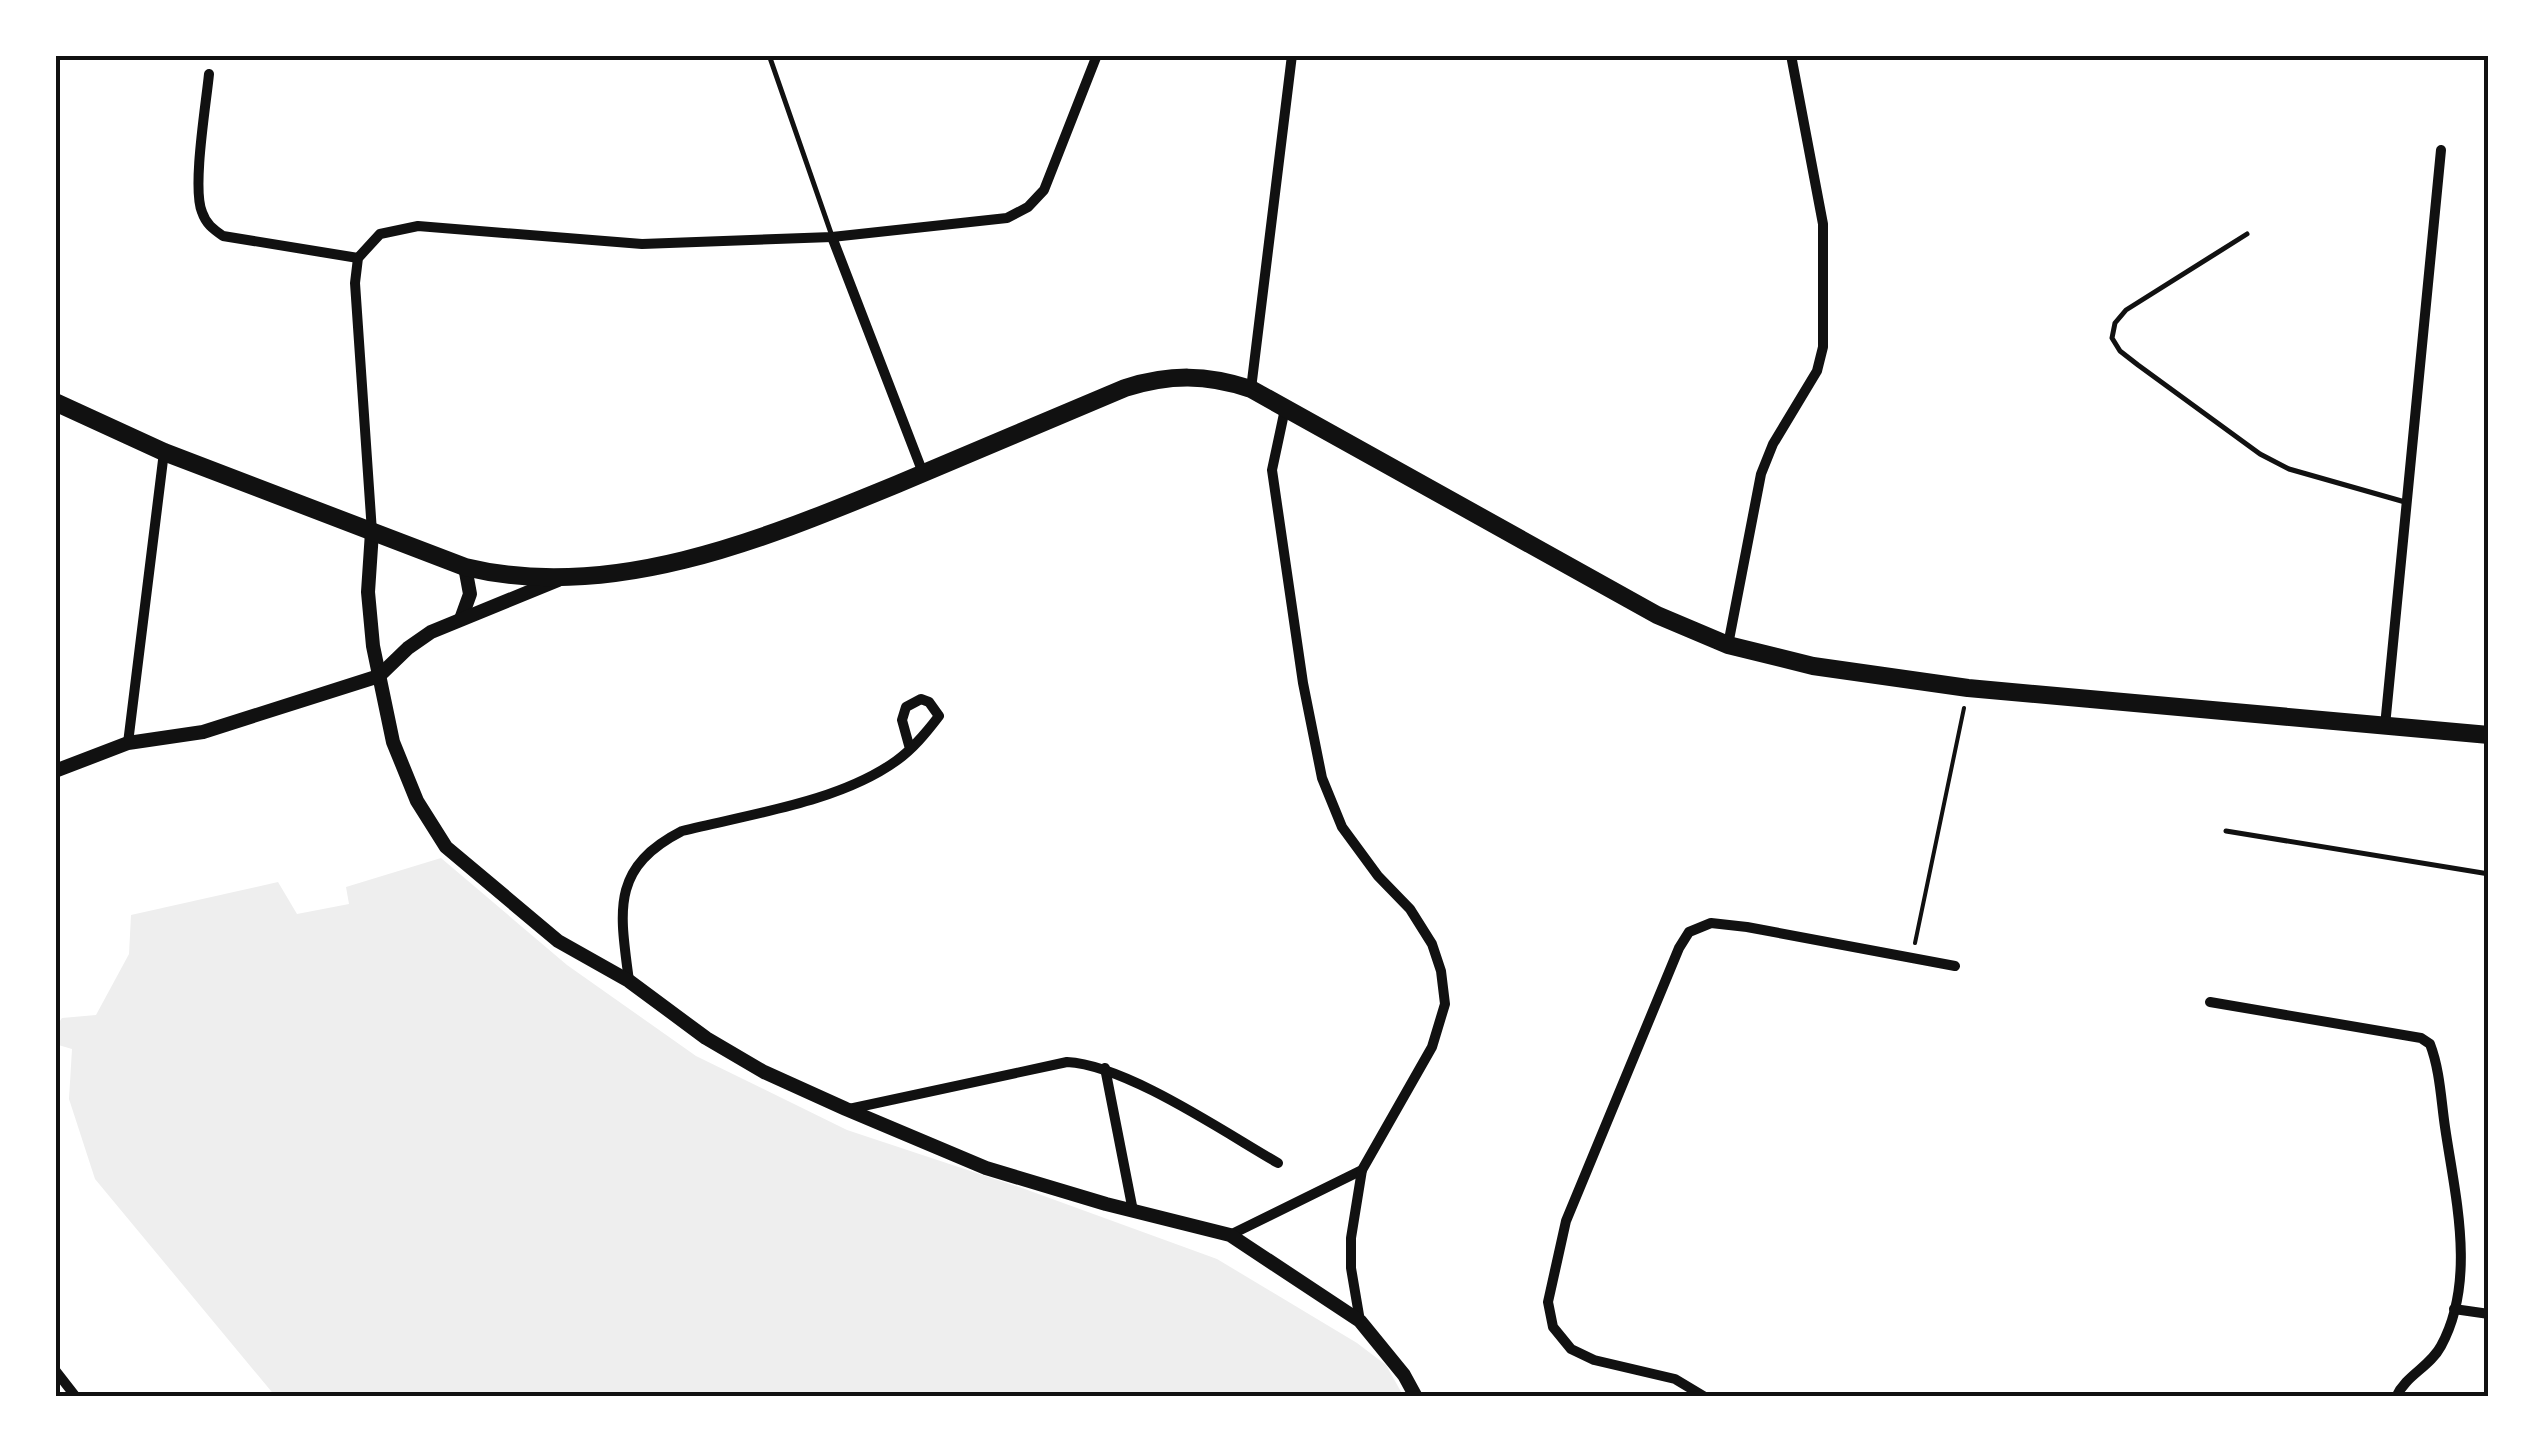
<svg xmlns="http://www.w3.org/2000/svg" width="2544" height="1452" font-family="Overpass,sans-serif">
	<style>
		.green { fill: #eee }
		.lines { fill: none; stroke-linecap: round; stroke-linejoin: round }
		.path { stroke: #111; stroke-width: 4 }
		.service { stroke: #111; stroke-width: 5 }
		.minor { stroke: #111; stroke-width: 10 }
		.tertiary { stroke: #111; stroke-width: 14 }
		.primary { stroke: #111; stroke-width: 18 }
		.neatline { fill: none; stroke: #111; stroke-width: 4 }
	</style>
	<rect width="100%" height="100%" fill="#fff"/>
	<path class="green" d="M441 858 567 965 696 1056 847 1130 1022 1188 1217 1259 1357 1343 1386 1365 1404 1397H276L95 1179 69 1099 72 1049 55 1044V1028L62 1018 96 1015 129 954 131 915 278 882 297 914 349 904 346 887Z"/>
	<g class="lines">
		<path class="path" d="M1915 943 1964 708"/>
		<g class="service">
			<path d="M769 55 832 236"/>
			<path d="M2247 234 2126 310 2115 323 2112 338 2120 351 2138 365 2260 454 2289 469 2405 502"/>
			<path d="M2226 831 2489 874"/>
		</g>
		<g class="minor">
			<path d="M209 74C206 105 192 188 202 212 206 224 213 229 223 236L358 258"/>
			<path d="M832 237 923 473"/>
			<path d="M1251 389 1292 55"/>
			<path d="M372 532 355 283 358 258 380 234 418 226 642 244 832 237 1007 218 1028 207 1044 190 1097 55"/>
			<path d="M1728 645 1761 474 1773 444 1817 371 1823 347V224L1791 55"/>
			<path d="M2385 726 2441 150"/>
			<path d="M128 743 164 452"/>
			<path d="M629 981C620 911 610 868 682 831 750 814 839 802 896 761 913 749 926 733 939 716L929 702 921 699 906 707 902 720 910 749"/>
			<path d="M2210 1002 2421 1038 2430 1044C2440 1070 2441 1100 2445 1127 2455 1196 2477 1280 2441 1346 2430 1367 2406 1375 2396 1397"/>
			<path d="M1105 1068 1133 1211"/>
			<path d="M849 1109 1067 1062C1126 1065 1224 1132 1278 1163"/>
			<path d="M1230 1235 1362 1170 1432 1047 1445 1004 1441 971 1432 944 1410 909 1378 876 1342 827 1322 778 1303 683 1272 470 1285 409"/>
			<path d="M2454 1309 2489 1314"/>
			<path d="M1360 1321 1351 1268V1238L1362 1170"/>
			<path d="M55 1370 76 1397"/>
			<path d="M1705 1397 1675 1379 1594 1360 1571 1349 1553 1327 1548 1302 1566 1221 1679 948 1689 932 1711 923 1747 927 1955 966"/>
		</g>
		<g class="tertiary">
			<path d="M372 532 368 592 373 646 393 742 417 801 446 847 558 941 629 981 706 1038 764 1072 846 1109 986 1168 1106 1204 1230 1235 1360 1321 1404 1375 1416 1397"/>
			<path d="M461 619 470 594 465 567"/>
			<path d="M55 771 128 743 203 732 379 676 408 648 431 632 558 580"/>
		</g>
		<path class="primary" d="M55 402 164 452 465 567C612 603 766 538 900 483 975 452 1050 419 1125 388 1170 374 1206 374 1251 389L1657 615 1728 645 1813 666 1968 688 2489 735"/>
	</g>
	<rect width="2544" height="1452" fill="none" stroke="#ffffff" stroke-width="115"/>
	<rect x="58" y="58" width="2428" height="1336" class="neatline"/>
</svg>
